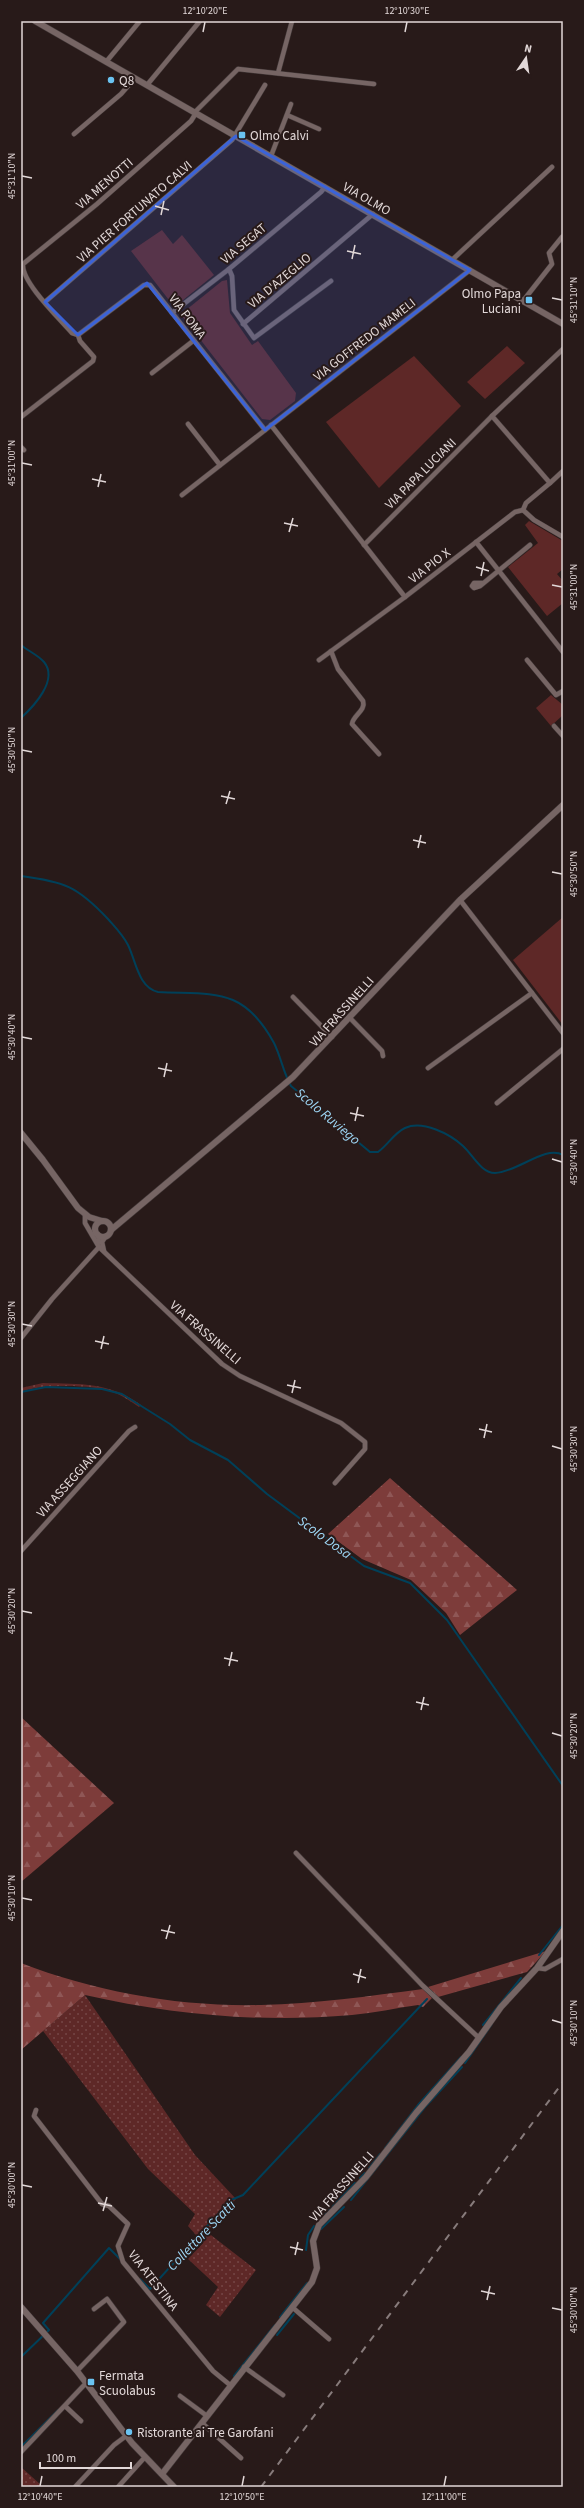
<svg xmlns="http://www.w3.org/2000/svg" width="584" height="2508" font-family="'Source Sans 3',sans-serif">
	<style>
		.grass { fill: url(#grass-dots) }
		.forest { fill: url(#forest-firs) }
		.green { fill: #5e2827 }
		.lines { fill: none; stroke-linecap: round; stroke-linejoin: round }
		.stream { stroke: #004059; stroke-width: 2 }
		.minor-casing { stroke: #423838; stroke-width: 5.5 }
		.tertiary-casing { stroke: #423838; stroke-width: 7 }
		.minor { stroke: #766564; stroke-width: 4.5 }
		.tertiary { stroke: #766564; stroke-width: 6 }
		.rail { stroke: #877b7b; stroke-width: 2; stroke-dasharray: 7 7; stroke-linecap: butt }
		.marked { fill: #3b63d8; fill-opacity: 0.2; stroke: #3b63d8; stroke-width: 3; stroke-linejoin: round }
		.ticks { fill: none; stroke: #e2d8d8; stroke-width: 1.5 }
		.poi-dot { fill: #6ac3f1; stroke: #281a19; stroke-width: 1.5 }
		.labels { text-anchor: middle; stroke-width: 4; stroke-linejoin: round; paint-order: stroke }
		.poi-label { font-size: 13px; fill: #e2d8d8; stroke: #281a19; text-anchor: start }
		.street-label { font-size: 13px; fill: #e2d8d8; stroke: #281a19 }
		.water-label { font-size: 14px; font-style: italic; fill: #9ed7f6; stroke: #281a19 }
		.neatline { fill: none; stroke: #e2d8d8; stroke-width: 1.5 }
		.ticks-label { font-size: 10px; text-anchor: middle; fill: #e2d8d8 }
	</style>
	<defs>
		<pattern id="grass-dots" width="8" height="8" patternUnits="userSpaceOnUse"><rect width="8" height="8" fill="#5e2827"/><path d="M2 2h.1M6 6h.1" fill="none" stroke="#754646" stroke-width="1.8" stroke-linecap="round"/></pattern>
		<pattern id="forest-firs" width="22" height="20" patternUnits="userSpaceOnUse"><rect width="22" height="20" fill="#7d3c3a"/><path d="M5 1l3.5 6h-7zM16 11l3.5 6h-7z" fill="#8f5756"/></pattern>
	</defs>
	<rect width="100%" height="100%" fill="#281a19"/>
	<g class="grass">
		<path d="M43 1383C80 1384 110 1382 141 1405L139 1407C130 1401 122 1395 112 1392 93 1384 40 1384 21 1392V1388Z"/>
		<path d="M85 1995 195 2155 236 2199 207 2232 256 2270 220 2317 206 2305 218 2287 188 2259 203 2243 188 2226 195 2214 148 2169 43 2031Z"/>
		<path d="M21 2467 41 2485 39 2487H21Z"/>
	</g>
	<g class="forest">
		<path d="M390 1478 517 1590 460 1635 446 1613 411 1580 362 1559 328 1534Z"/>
		<path d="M21 1717 114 1803 21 1882Z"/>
		<path d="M546 1951 527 1972 438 1997 428 1987Z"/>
		<path d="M21 1963C96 1992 180 2007 261 2005 315 2004 369 1996 423 1989L432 1998 423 2007 418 2005C396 2008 374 2013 352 2015 262 2023 173 2015 85 1995L21 2050Z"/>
	</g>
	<g class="green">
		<path d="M162 230 173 244 182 235 214 275 177 305 172 304 131 251Z"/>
		<path d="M227 280 230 313 252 345 258 341 296 393 295 401 270 420 262 419 182 316 186 310 222 281Z"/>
		<path d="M507 346 525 363 485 399 467 382Z"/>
		<path d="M414 356 461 406 379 488 326 422Z"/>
		<path d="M529 521 563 541V569L557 574 563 581V603L547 616 508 567 538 543 525 525Z"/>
		<path d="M551 695 563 705V715L551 726 536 708Z"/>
		<path d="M563 917V1025L513 960Z"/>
	</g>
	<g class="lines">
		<g class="stream">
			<path d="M21 645C28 651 38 655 44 662 59 680 33 707 21 718"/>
			<path d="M21 876C65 882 77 886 108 919 115 927 123 935 128 945 136 961 138 987 158 992 213 995 243 986 274 1043 281 1057 283 1072 291 1086L370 1152H378C388 1145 394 1133 405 1128 423 1120 450 1134 463 1146 473 1155 481 1173 495 1173 518 1172 545 1145 563 1155"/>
			<path d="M21 1392 46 1387 102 1389 122 1394 170 1424 190 1440 228 1460 267 1494 364 1566 410 1583 447 1620 563 1786"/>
			<path d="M539 1955 563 1925"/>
			<path d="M483 2025 521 1978"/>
			<path d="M465 2063 492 2024"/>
			<path d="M385 2148 418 2105 461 2057"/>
			<path d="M369 2168 380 2154"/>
			<path d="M360 2178 365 2173"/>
			<path d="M351 2200 426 2106 462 2067"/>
			<path d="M323 2217 355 2183"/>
			<path d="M321 2229 344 2207"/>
			<path d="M306 2250 308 2235 314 2226"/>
			<path d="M140 2279 150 2289 231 2200 243 2195 427 1999"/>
			<path d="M280 2317 307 2283"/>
			<path d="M277 2335 294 2314"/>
			<path d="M21 2357 49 2330 43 2323 109 2248 121 2260"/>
			<path d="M234 2376 275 2325"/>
			<path d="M21 2447 58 2410"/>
		</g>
		<g class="minor-casing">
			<g id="minor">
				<path d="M106 62 140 21"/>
				<path d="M278 73 292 21"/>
				<path d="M147 85 200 21"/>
				<path d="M195 112 238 69 374 84"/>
				<path d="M287 115 319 129"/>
				<path d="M74 134 121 94 135 78"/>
				<path d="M271 156 291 104"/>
				<path d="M452 260 552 167"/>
				<path d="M229 269 232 276 234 310 254 338 331 281"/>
				<path d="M523 301 552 264 549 253 562 237"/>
				<path d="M45 302 232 140 265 85"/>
				<path d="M172 313 229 269 321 192 325 187"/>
				<path d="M243 324 373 214"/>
				<path d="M78 335 72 333C60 319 21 282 23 264L97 204 191 121 196 113"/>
				<path d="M78 335 144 285H150L265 430"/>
				<path d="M152 373 193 341"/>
				<path d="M492 416 550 483 526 503 523 510"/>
				<path d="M21 417 93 361 94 357 80 341 78 335"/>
				<path d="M188 424 220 465"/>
				<path d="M271 425 405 597"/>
				<path d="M21 447 24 450"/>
				<path d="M550 483 563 471"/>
				<path d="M182 495 470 270"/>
				<path d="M523 510 534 520 563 537"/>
				<path d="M476 542 563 652"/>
				<path d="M364 545 492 416 563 349"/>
				<path d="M482 583H474L472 586 474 588 480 586 530 545"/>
				<path d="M331 651 338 669 363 701C366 711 353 715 352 724L379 754"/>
				<path d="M319 660 405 597 515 512 523 510"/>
				<path d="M527 660 556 695 563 691"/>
				<path d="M554 726 563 736"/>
				<path d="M460 900 563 1033"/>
				<path d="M293 997 332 1037"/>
				<path d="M350 1018 382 1051 383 1056"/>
				<path d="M428 1068 532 993"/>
				<path d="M497 1103 563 1049"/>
				<path d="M85 1214V1223L99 1247 222 1364 240 1376 341 1423 365 1442V1449L335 1483"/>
				<path d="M98 1234 99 1243"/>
				<path d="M104 1251 102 1242 106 1236"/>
				<path d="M21 1338 52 1299 99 1247"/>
				<path d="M21 1551 129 1431 135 1427"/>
				<path d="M296 1853 422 1985 478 2037"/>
				<path d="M537 1968 545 1969 563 1959"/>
				<path d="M36 2110 34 2116 102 2204 109 2206 128 2224 118 2246 123 2262 213 2371 230 2385"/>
				<path d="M292 2307 329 2339"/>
				<path d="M244 2367 283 2395"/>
				<path d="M77 2371 124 2322 107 2299 94 2309"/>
				<path d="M180 2396 207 2416"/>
				<path d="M65 2406 81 2421"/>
				<path d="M202 2423 241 2458"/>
				<path d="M21 2452 86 2383"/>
				<path d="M75 2487 114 2445 126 2436"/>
				<path d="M118 2487 145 2457"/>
			</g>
		</g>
		<g class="tertiary-casing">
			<g id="tertiary">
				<path d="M35 21 563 324"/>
				<path d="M21 1133 43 1160 78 1208 89 1217 102 1221"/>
				<circle cx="103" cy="1229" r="8"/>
				<path d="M111 1230 293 1077 460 900 563 805"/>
				<path d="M21 2307 77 2371 132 2443 174 2487"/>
				<path d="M162 2474 312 2282 317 2268 313 2241 319 2225 366 2177 416 2113 469 2052 501 2007 537 1968 563 1931"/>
			</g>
		</g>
		<use href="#minor" class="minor"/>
		<use href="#tertiary" class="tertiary"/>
		<path class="rail" d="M261 2487 563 2082"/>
	</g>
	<path class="marked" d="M236 136 470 270 265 430 147 283 78 335 45 302Z"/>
	<path class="ticks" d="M203 32 205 22M405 32 407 22M22 176 32 178M155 206 169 210M161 215 164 201M347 251 361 254M352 259 355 245M552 298 562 300M22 463 32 465M92 479 106 482M98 487 101 474M284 523 298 526M289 532 293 518M476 567 489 571M481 576 484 562M552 585 562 587M22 750 32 752M221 796 235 799M226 804 230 791M413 840 426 843M418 848 421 835M552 872 562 874M22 1037 32 1039M158 1068 172 1071M164 1077 167 1063M350 1113 364 1116M355 1121 358 1107M552 1159 562 1162M22 1324 32 1326M95 1341 109 1344M101 1349 104 1336M287 1385 301 1388M292 1393 295 1380M479 1429 492 1432M484 1438 487 1424M552 1446 562 1449M22 1611 32 1613M224 1658 238 1661M229 1666 232 1652M416 1702 429 1705M421 1710 424 1697M552 1733 562 1736M22 1898 32 1900M161 1930 175 1933M166 1939 170 1925M353 1974 366 1978M358 1983 361 1969M552 2020 562 2023M22 2185 32 2187M98 2203 112 2206M103 2211 107 2197M290 2247 303 2250M295 2255 298 2242M481 2291 495 2294M487 2300 490 2286M552 2308 562 2310M40 2486 42 2476M242 2486 244 2476M444 2486 446 2476"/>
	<g class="poi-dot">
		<circle cx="111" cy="80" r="4"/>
		<rect x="238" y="131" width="8" height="8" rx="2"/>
		<rect x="525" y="296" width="8" height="8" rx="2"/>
		<rect x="87" y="2378" width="8" height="8" rx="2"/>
		<circle cx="129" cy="2432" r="4"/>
	</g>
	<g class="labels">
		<g class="poi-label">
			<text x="119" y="85">Q8</text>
			<text x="250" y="140">Olmo Calvi</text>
			<text x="521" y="298" text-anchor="end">Olmo Papa<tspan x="521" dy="15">Luciani</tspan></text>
			<text x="99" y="2380">Fermata<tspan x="99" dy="15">Scuolabus</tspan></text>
			<text x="137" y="2437">Ristorante ai Tre Garofani</text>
		</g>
		<g class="street-label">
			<text transform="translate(104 183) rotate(-41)" y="5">VIA MENOTTI</text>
			<text transform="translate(367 198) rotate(30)" y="5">VIA OLMO</text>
			<text transform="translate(134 211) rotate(-41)" y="5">VIA PIER FORTUNATO CALVI</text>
			<text transform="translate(243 243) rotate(-40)" y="5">VIA SEGAT</text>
			<text transform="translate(279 280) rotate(-40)" y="5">VIA D'AZEGLIO</text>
			<text transform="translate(188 316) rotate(53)" y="5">VIA POMA</text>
			<text transform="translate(364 339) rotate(-38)" y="5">VIA GOFFREDO MAMELI</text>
			<text transform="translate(420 473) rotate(-45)" y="5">VIA PAPA LUCIANI</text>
			<text transform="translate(429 565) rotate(-38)" y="5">VIA PIO X</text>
			<text transform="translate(341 1011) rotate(-48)" y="5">VIA FRASSINELLI</text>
			<text transform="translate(206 1332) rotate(41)" y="5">VIA FRASSINELLI</text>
			<text transform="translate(69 1481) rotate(-48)" y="5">VIA ASSEGGIANO</text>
			<text transform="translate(341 2186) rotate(-48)" y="5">VIA FRASSINELLI</text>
			<text transform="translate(154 2280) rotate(52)" y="5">VIA ATESTINA</text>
		</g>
		<g class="water-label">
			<text transform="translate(328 1116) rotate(40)" y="5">Scolo Ruviego</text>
			<text transform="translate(325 1537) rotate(36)" y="5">Scolo Dosa</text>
			<text transform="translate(201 2235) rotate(-46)" y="5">Collettore Scatti</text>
		</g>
	</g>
	<rect width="584" height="2508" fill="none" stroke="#281a19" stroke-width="44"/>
	<g transform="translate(526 58) rotate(13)" stroke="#281a19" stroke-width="3" paint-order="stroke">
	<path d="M0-3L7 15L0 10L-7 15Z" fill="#e2d8d8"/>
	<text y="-6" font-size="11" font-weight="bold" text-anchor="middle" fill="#e2d8d8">N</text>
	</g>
	<path d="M40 2462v6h91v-6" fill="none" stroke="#e2d8d8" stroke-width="2"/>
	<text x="46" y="2462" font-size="12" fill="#e2d8d8" stroke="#281a19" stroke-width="3" paint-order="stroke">100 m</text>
	<rect x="22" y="22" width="540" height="2464" class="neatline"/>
	<g class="ticks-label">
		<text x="205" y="14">12°10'20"E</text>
		<text x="407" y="14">12°10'30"E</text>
		<text transform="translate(11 176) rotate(-90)" y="4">45°31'10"N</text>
		<text transform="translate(573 300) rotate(-90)" y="4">45°31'10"N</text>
		<text transform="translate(11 463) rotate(-90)" y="4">45°31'00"N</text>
		<text transform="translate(573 587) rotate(-90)" y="4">45°31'00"N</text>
		<text transform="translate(11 750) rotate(-90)" y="4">45°30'50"N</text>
		<text transform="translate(573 874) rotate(-90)" y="4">45°30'50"N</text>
		<text transform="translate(11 1037) rotate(-90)" y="4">45°30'40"N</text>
		<text transform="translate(573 1162) rotate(-90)" y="4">45°30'40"N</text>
		<text transform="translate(11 1324) rotate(-90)" y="4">45°30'30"N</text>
		<text transform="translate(573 1449) rotate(-90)" y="4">45°30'30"N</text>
		<text transform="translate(11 1611) rotate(-90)" y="4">45°30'20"N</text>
		<text transform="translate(573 1736) rotate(-90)" y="4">45°30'20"N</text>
		<text transform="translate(11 1898) rotate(-90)" y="4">45°30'10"N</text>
		<text transform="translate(573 2023) rotate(-90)" y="4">45°30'10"N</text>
		<text transform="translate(11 2185) rotate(-90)" y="4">45°30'00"N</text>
		<text transform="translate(573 2310) rotate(-90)" y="4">45°30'00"N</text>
		<text x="40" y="2500">12°10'40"E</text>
		<text x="242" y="2500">12°10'50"E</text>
		<text x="444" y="2500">12°11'00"E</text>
	</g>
</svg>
